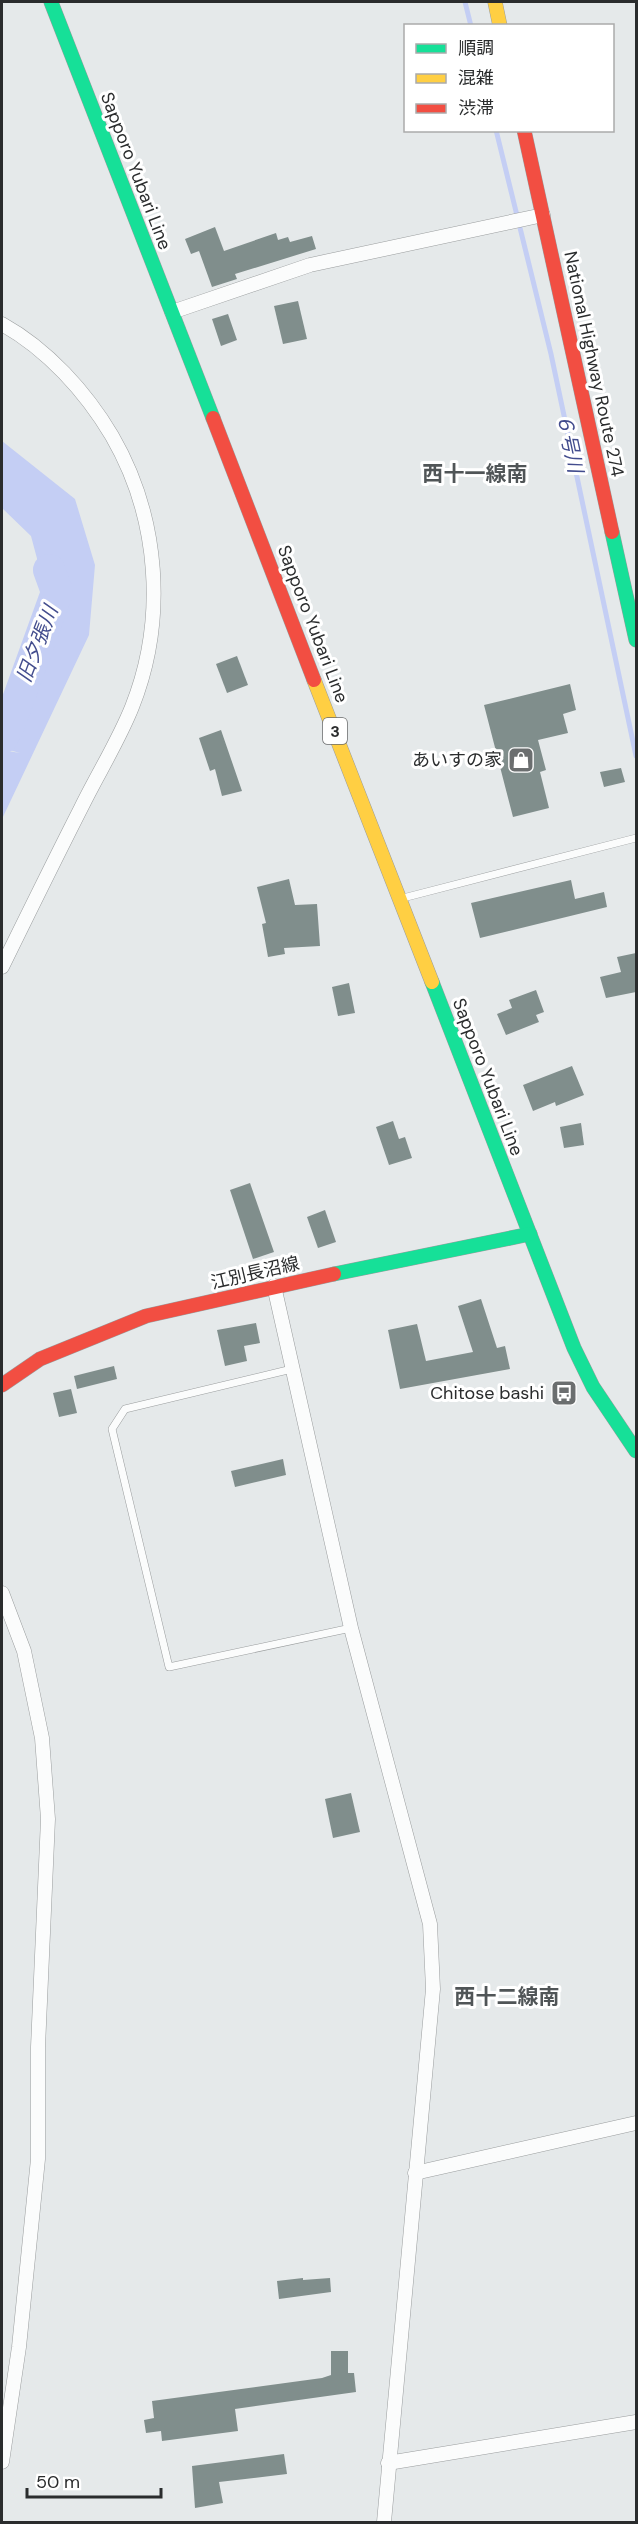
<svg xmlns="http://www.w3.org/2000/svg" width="638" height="2524" font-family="'DM Sans','Noto Sans JP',sans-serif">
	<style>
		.water { fill: #c4cef4 }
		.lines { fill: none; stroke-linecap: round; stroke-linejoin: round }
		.stream { stroke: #c4cef4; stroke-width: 5 }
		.river { stroke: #c4cef4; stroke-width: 32 }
		.building { fill: #808e8c }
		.lane-casing { stroke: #9a9d9e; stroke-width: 8 }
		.street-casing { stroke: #9a9d9e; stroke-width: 15 }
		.fast-casing { stroke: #9a9d9e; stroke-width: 15 }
		.slow-casing { stroke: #9a9d9e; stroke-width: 15 }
		.jam-casing { stroke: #9a9d9e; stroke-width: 15 }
		.lane { stroke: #fbfcfc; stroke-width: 7 }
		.street { stroke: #fbfcfc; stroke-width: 14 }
		.fast { stroke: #16e098; stroke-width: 14 }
		.slow { stroke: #ffcf43; stroke-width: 14 }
		.jam { stroke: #f24e42; stroke-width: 14 }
		.labels { text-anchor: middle; stroke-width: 6; stroke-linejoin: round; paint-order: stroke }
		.shield { fill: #fff; stroke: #6a6b6c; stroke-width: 1.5 }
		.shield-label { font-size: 16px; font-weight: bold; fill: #2a2c2d }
		.street-label { font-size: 18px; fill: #2a2c2d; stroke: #fff }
		.poi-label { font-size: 18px; fill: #2a2c2d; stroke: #fff; text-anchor: end }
		.water-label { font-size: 20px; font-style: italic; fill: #434d8e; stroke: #fff }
		.quarter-label { font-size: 21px; font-weight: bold; fill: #505557; stroke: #fff }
	</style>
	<rect width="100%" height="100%" fill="#e5e9ea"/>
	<path class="water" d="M2 441 75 499 95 565 89 635 2 819V750L20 753 2 748V708L41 671 55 626 31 536 2 508Z"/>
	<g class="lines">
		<g class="stream">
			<path d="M465 2 471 26"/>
			<path d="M496 130 551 354 636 756"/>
		</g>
		<path class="river" d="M2 738 9 725 57 592 49 570"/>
	</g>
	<g class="building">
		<path d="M215 227 224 251 276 233 278 240 288 237 290 242 312 236 316 249 235 274 237 279 212 287 199 251 191 254 185 239Z"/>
		<path d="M298 301 307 339 283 344 274 306Z"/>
		<path d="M228 314 237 340 221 346 212 319Z"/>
		<path d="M237 656 248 685 227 693 216 664Z"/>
		<path d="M570 684 576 710 563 714 568 733 538 740 546 770 540 772 549 808 513 817 484 705Z"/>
		<path d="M221 730 242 791 222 796 215 769 210 771 199 738Z"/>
		<path d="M621 768 625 782 604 787 600 772Z"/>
		<path d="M289 879 295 905 317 904 320 946 284 948 285 954 268 957 262 924 266 923 257 887Z"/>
		<path d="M571 880 575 899 604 892 607 907 480 938 471 903Z"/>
		<path d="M636 953V992L606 998 600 977 621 972 617 957Z"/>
		<path d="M349 983 355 1013 338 1016 332 987Z"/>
		<path d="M536 990 544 1012 536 1015 539 1022 506 1035 497 1014 512 1008 509 1000Z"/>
		<path d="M572 1066 584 1095 556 1106 555 1102 533 1111 523 1085Z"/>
		<path d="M393 1121 399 1139 405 1137 412 1158 389 1165 376 1127Z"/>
		<path d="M581 1123 584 1145 564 1148 560 1127Z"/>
		<path d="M250 1183 274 1252 253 1259 230 1190Z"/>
		<path d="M325 1210 336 1242 318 1248 307 1217Z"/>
		<path d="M481 1299 497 1348 505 1346 510 1369 400 1389 388 1330 417 1324 426 1361 473 1352 458 1306Z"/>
		<path d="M256 1323 260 1343 244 1346 247 1361 225 1366 217 1330Z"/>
		<path d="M114 1366 117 1379 77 1389 74 1376Z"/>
		<path d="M71 1389 77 1413 59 1417 53 1393Z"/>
		<path d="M283 1459 286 1475 235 1487 231 1471Z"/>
		<path d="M351 1793 360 1832 333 1838 325 1799Z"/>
		<path d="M303 2278V2280L330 2278 331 2292 279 2299 277 2281Z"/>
		<path d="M331 2351H348V2373H354L356 2392 235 2409 238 2431 162 2441 161 2431 146 2433 144 2420 154 2418 152 2401 322 2378 331 2375Z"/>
		<path d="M284 2454 287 2474 219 2482 223 2503 195 2508 192 2466Z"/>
	</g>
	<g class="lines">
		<g class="lane-casing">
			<g id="lane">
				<path d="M403 898 636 838"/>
				<path d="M292 1369 125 1409 112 1429 169 1667 351 1628"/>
			</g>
		</g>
		<g class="street-casing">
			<g id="street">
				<path d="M172 312 310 265 543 215"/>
				<path d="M2 324C47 349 86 392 112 436 159 517 167 619 132 707 118 742 97 775 81 808 54 861 28 914 2 967"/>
				<path d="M274 1286 351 1628 430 1924 433 1989 384 2522"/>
				<path d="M2 1593 24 1651 42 1738 48 1819 38 2047V2159L19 2347 2 2462"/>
				<path d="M415 2173 636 2123"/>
				<path d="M388 2463 636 2422"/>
			</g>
		</g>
		<g class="fast-casing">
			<g id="fast">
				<path d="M51 2 213 418"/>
				<path d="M612 532 636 640"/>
				<path d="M432 982 574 1348 593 1387 636 1451"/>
				<path d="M334 1274 530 1234"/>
			</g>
		</g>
		<g class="slow-casing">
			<g id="slow">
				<path d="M495 2 500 26"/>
				<path d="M314 680 432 982"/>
			</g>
		</g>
		<g class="jam-casing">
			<g id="jam">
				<path d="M524 130 612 532"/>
				<path d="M213 418 314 680"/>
				<path d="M2 1385 40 1359 146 1316 334 1274"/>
			</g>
		</g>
		<use href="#lane" class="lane"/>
		<use href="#street" class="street"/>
		<use href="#fast" class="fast"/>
		<use href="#slow" class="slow"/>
		<use href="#jam" class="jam"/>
	</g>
	<defs>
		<g id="shop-square" transform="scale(1.35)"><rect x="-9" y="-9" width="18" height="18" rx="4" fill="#6b6e6f" stroke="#fff"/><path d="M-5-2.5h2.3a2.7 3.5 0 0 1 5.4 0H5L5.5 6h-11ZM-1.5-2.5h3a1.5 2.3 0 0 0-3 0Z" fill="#fff"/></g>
		<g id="bus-square" transform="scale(1.35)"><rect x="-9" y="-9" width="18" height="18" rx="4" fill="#6b6e6f" stroke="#fff"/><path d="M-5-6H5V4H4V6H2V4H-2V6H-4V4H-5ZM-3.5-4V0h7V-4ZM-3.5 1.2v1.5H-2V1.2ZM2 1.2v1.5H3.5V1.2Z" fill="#fff"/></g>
	</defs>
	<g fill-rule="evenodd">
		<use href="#shop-square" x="521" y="760"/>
		<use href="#bus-square" x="564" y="1393"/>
	</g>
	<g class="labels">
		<rect class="shield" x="323" y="718" width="24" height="26" rx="4.5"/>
		<g class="shield-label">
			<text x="335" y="737">3</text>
		</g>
		<g class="street-label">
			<text transform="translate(136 171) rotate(69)" y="6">Sapporo Yubari Line</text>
			<text transform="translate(594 364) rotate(78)" y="6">National Highway Route 274</text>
			<text transform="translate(313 624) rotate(69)" y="6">Sapporo Yubari Line</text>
			<text transform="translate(488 1077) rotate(69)" y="6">Sapporo Yubari Line</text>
			<text transform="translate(255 1273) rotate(-13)" y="6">江別長沼線</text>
		</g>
		<g class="poi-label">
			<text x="502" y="766">あいすの家</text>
			<text x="544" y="1399">Chitose bashi</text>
		</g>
		<g class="water-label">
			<text transform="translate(570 443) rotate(78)" y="7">６号川</text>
			<text transform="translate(37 644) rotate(-69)" y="7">旧夕張川</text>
		</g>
		<g class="quarter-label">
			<text x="475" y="481">西十一線南</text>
			<text x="507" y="2004">西十二線南</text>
		</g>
	</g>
	<rect width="638" height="2524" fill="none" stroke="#2a2c2d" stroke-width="6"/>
	<rect x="404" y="24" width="210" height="108" fill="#ffffff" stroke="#aaabab" stroke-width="1.5"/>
	<rect x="416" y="44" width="30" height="9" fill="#16e098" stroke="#aaabab" stroke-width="1.5"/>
	<text x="458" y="54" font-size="18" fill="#2a2c2d">順調</text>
	<rect x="416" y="74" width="30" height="9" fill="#ffcf43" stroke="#aaabab" stroke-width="1.5"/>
	<text x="458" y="84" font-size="18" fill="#2a2c2d">混雑</text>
	<rect x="416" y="104" width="30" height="9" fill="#f24e42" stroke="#aaabab" stroke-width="1.5"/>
	<text x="458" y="114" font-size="18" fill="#2a2c2d">渋滞</text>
	<path d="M27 2488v9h134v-9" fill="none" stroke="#2a2c2d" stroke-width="3"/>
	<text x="36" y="2488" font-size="18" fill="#2a2c2d" stroke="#ffffff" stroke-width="4.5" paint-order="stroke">50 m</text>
</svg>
